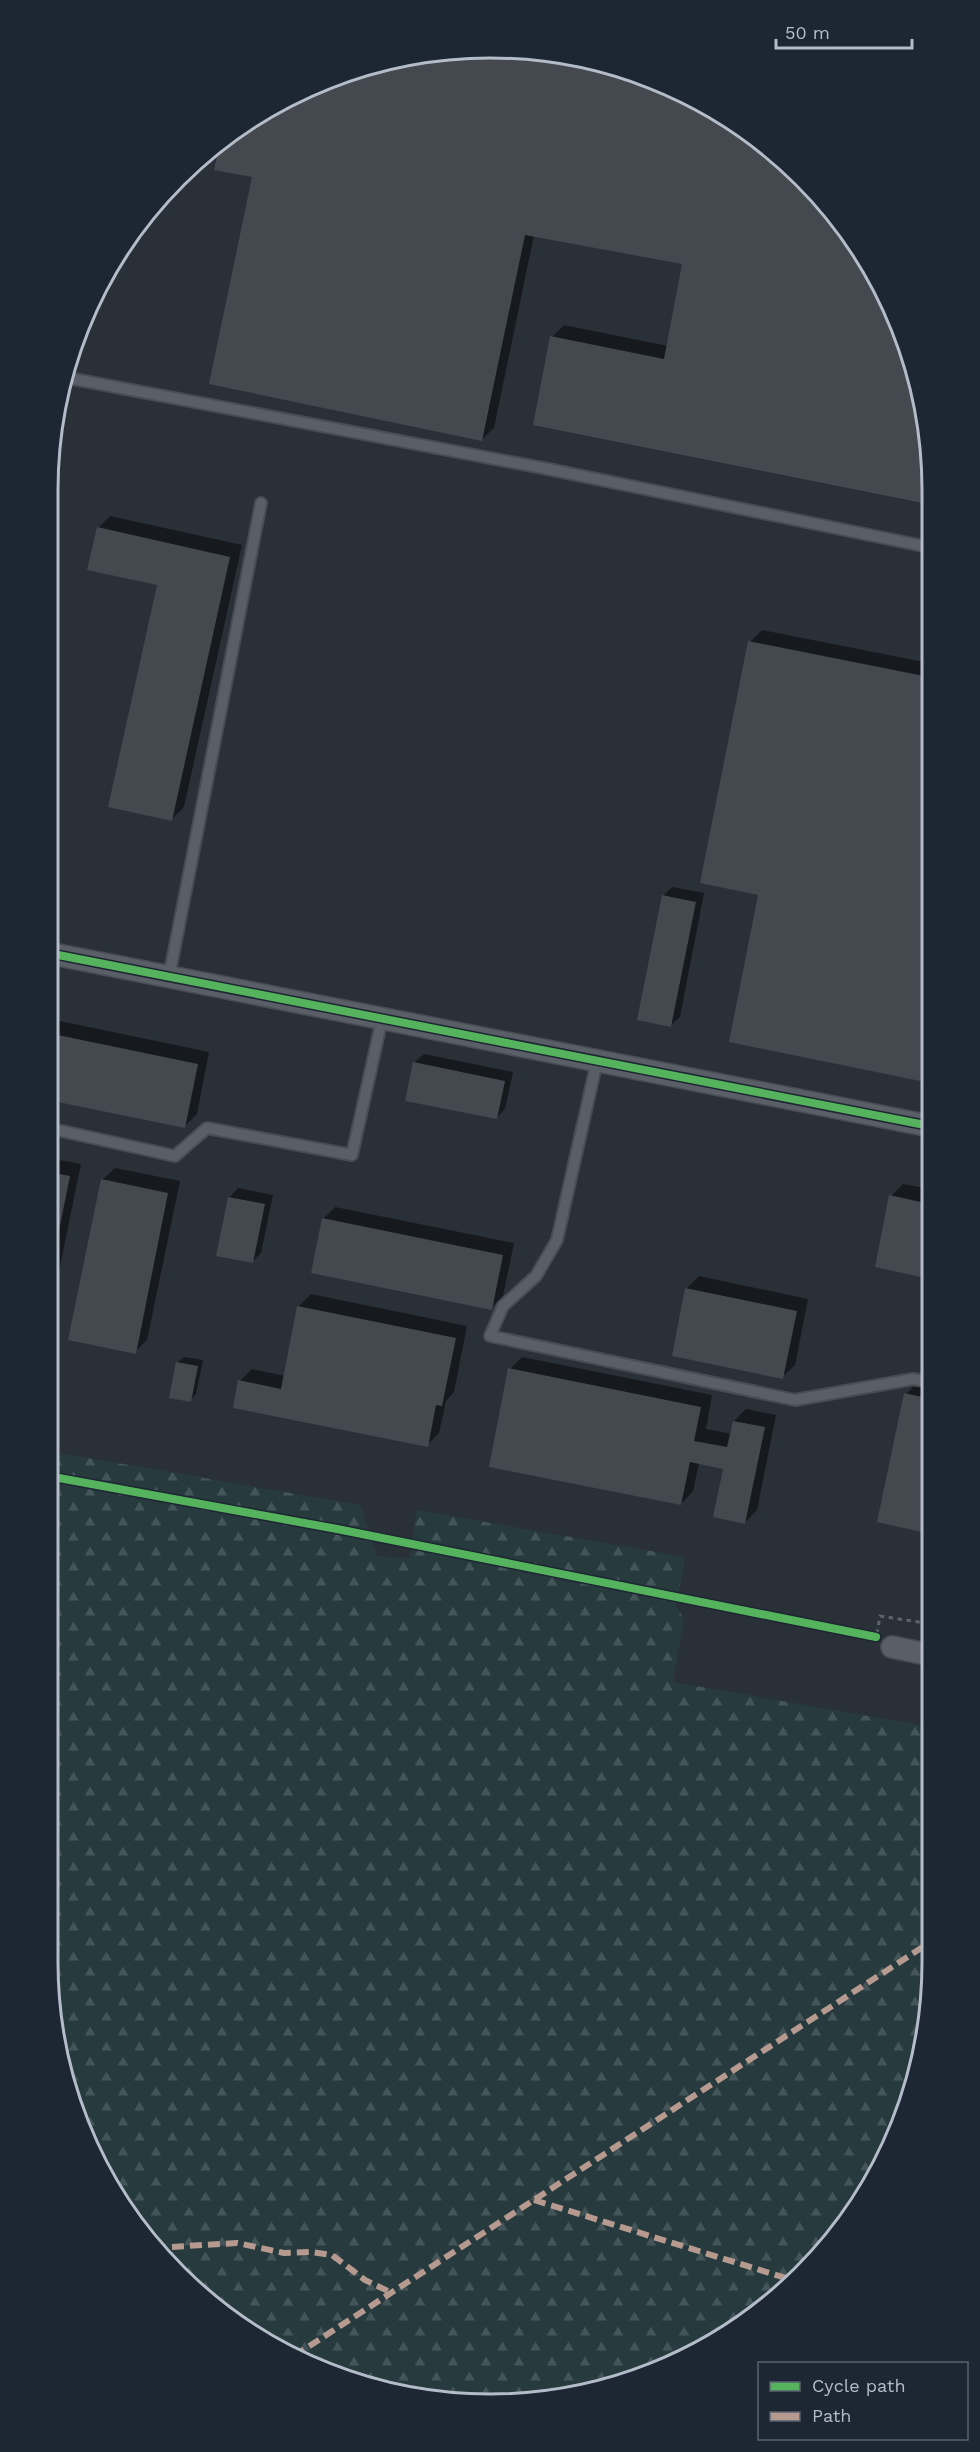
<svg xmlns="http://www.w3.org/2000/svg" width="980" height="2452" font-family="'Work Sans',sans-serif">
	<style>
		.forest { fill: url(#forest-firs) }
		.shadow { fill: #0007 }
		.building { fill: #444950 }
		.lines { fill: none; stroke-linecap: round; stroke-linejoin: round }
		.lane-casing { stroke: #484c53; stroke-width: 14 }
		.street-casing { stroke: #484c53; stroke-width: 24 }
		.path { stroke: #5d636a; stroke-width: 3; stroke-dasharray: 4.5 4.5; stroke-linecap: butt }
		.lane { stroke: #5a5e66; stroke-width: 10 }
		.street { stroke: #5a5e66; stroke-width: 21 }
		.quiet { stroke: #b69a8f; stroke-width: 6; stroke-dasharray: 12 6; stroke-linecap: butt }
		.cycleway-casing { stroke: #1d2633; stroke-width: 11 }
		.cycleway { stroke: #56b35d; stroke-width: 8 }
		.rim { fill: none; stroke: #b4bcc9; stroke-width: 3 }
	</style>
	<defs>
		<pattern id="forest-firs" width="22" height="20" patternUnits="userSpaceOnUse" patternTransform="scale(1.5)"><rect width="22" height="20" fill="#273a3e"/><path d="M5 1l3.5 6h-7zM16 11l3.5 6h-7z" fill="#445559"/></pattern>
	</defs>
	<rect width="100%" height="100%" fill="#2a3038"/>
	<path class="forest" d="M48 1451 360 1505 377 1556 410 1558 417 1510 685 1557 676 1607 684 1618 673 1682 931 1727 932 1962 917 2077 886 2158 841 2231 735 2330 659 2370 577 2395 432 2400 348 2381 269 2345 157 2253 107 2183 72 2104 48 1962Z"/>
	<g class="shadow">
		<path d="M519 49 605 63 823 199 898 321 928 432V503L534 424 552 337 564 325 668 346 684 263 534 235 494 428 481 440 348 71 433 52Z"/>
		<path d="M110 516 242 545 184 807 171 820 159 584 98 528Z"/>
		<path d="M762 630 929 663 930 1081 760 894 750 642Z"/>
		<path d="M672 887 704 893 680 1017 670 1026 663 896Z"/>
		<path d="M55 1020 209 1052 197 1114 185 1126 48 1098V1027Z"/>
		<path d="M424 1054 513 1072 505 1109 496 1118 414 1063Z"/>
		<path d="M48 1158 81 1164 48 1325Z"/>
		<path d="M115 1168 180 1181 147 1340 135 1352 102 1180Z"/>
		<path d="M903 1184 930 1189V1277L876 1266 891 1196Z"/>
		<path d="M238 1188 273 1195 261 1253 252 1262 229 1198Z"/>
		<path d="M335 1207 514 1243 503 1296 491 1308 323 1219Z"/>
		<path d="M699 1276 808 1299 795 1365 782 1377 686 1289Z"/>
		<path d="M311 1294 467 1326 454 1392 446 1401 439 1433 427 1445 240 1381 252 1369 285 1376 299 1306Z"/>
		<path d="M184 1357 203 1360 196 1394 190 1400 178 1362Z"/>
		<path d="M522 1357 712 1395 706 1429 732 1434 734 1421 746 1409 776 1415 757 1510 745 1522 725 1468 699 1463 693 1491 681 1504 510 1369Z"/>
		<path d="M918 1382 931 1384V1533L906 1394Z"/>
	</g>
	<g class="building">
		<path d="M519 49 605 63 735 122 823 199 898 321 928 432V504L533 425 550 336 664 359 682 264 525 235 482 441 209 384 252 177 214 170 220 142 269 107 348 71 433 52Z"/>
		<path d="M97 527 230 557 172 821 108 807 157 585 87 570Z"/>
		<path d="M748 641 929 677 930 1083 729 1042 758 895 700 883Z"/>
		<path d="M662 895 696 902 671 1027 637 1020Z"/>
		<path d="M48 1033 198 1064 185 1128 48 1100Z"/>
		<path d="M413 1062 505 1081 497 1119 405 1101Z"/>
		<path d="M48 1172 70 1176 55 1250 48 1249Z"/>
		<path d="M101 1179 168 1193 136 1354 68 1340Z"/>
		<path d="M889 1195 930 1204V1279L875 1267Z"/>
		<path d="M228 1197 265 1204 253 1263 216 1256Z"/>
		<path d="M322 1218 503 1255 492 1310 311 1273Z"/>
		<path d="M685 1288 797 1311 783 1379 672 1356Z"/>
		<path d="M297 1306 456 1338 442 1406 436 1405 428 1447 233 1408 238 1380 281 1389Z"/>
		<path d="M176 1362 198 1366 191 1402 169 1398Z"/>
		<path d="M508 1368 701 1407 694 1441 727 1447 733 1421 765 1427 745 1524 713 1517 723 1469 690 1462 681 1505 489 1467Z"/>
		<path d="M904 1393 931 1399V1534L877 1522Z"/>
	</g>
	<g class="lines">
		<g class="lane-casing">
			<g id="lane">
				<path d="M63 377 548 469 928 547"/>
				<path d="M169 977 261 503"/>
				<path d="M597 1061 557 1240 536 1276 503 1306 490 1336 795 1400 913 1379 931 1382"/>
				<path d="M48 1128 175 1156 207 1128 352 1155 382 1019"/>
			</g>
		</g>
		<g class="street-casing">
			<g id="street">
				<path d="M48 953 930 1126"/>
				<path d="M892 1647 931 1655"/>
			</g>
		</g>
		<path class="path" d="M877 1634 880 1616 931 1624"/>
		<use href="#lane" class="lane"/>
		<use href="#street" class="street"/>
		<g class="quiet">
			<path d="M534 2200 789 2279"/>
			<path d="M154 2248 237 2243 284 2253 311 2252 332 2255 365 2280 392 2293"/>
			<path d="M294 2356 932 1941"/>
		</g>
		<g class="cycleway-casing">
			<g id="cycleway">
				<path d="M48 953 930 1126"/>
				<path d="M48 1476 337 1529 876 1637"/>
			</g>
		</g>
		<use href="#cycleway" class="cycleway"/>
	</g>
	<path d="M0 0H980V2452H0ZM490 58H490A432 432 0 0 1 922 490V1962A432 432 0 0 1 490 2394H490A432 432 0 0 1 58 1962V490A432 432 0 0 1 490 58Z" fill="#1d2633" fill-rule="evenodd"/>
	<path class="rim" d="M490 58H490A432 432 0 0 1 922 490V1962A432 432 0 0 1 490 2394H490A432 432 0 0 1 58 1962V490A432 432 0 0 1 490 58Z"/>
	<rect x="758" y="2362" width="210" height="78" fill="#1d2633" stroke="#59626f" stroke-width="1.5"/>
	<rect x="770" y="2382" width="30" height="9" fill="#56b35d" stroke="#59626f" stroke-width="1.5"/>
	<text x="812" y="2392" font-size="18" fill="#b4bcc9">Cycle path</text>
	<rect x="770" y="2412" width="30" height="9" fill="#b69a8f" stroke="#59626f" stroke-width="1.5"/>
	<text x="812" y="2422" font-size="18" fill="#b4bcc9">Path</text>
	<path d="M776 39v9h136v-9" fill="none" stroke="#b4bcc9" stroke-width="3"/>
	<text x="785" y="39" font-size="18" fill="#b4bcc9" stroke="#1d2633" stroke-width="4.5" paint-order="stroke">50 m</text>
</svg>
